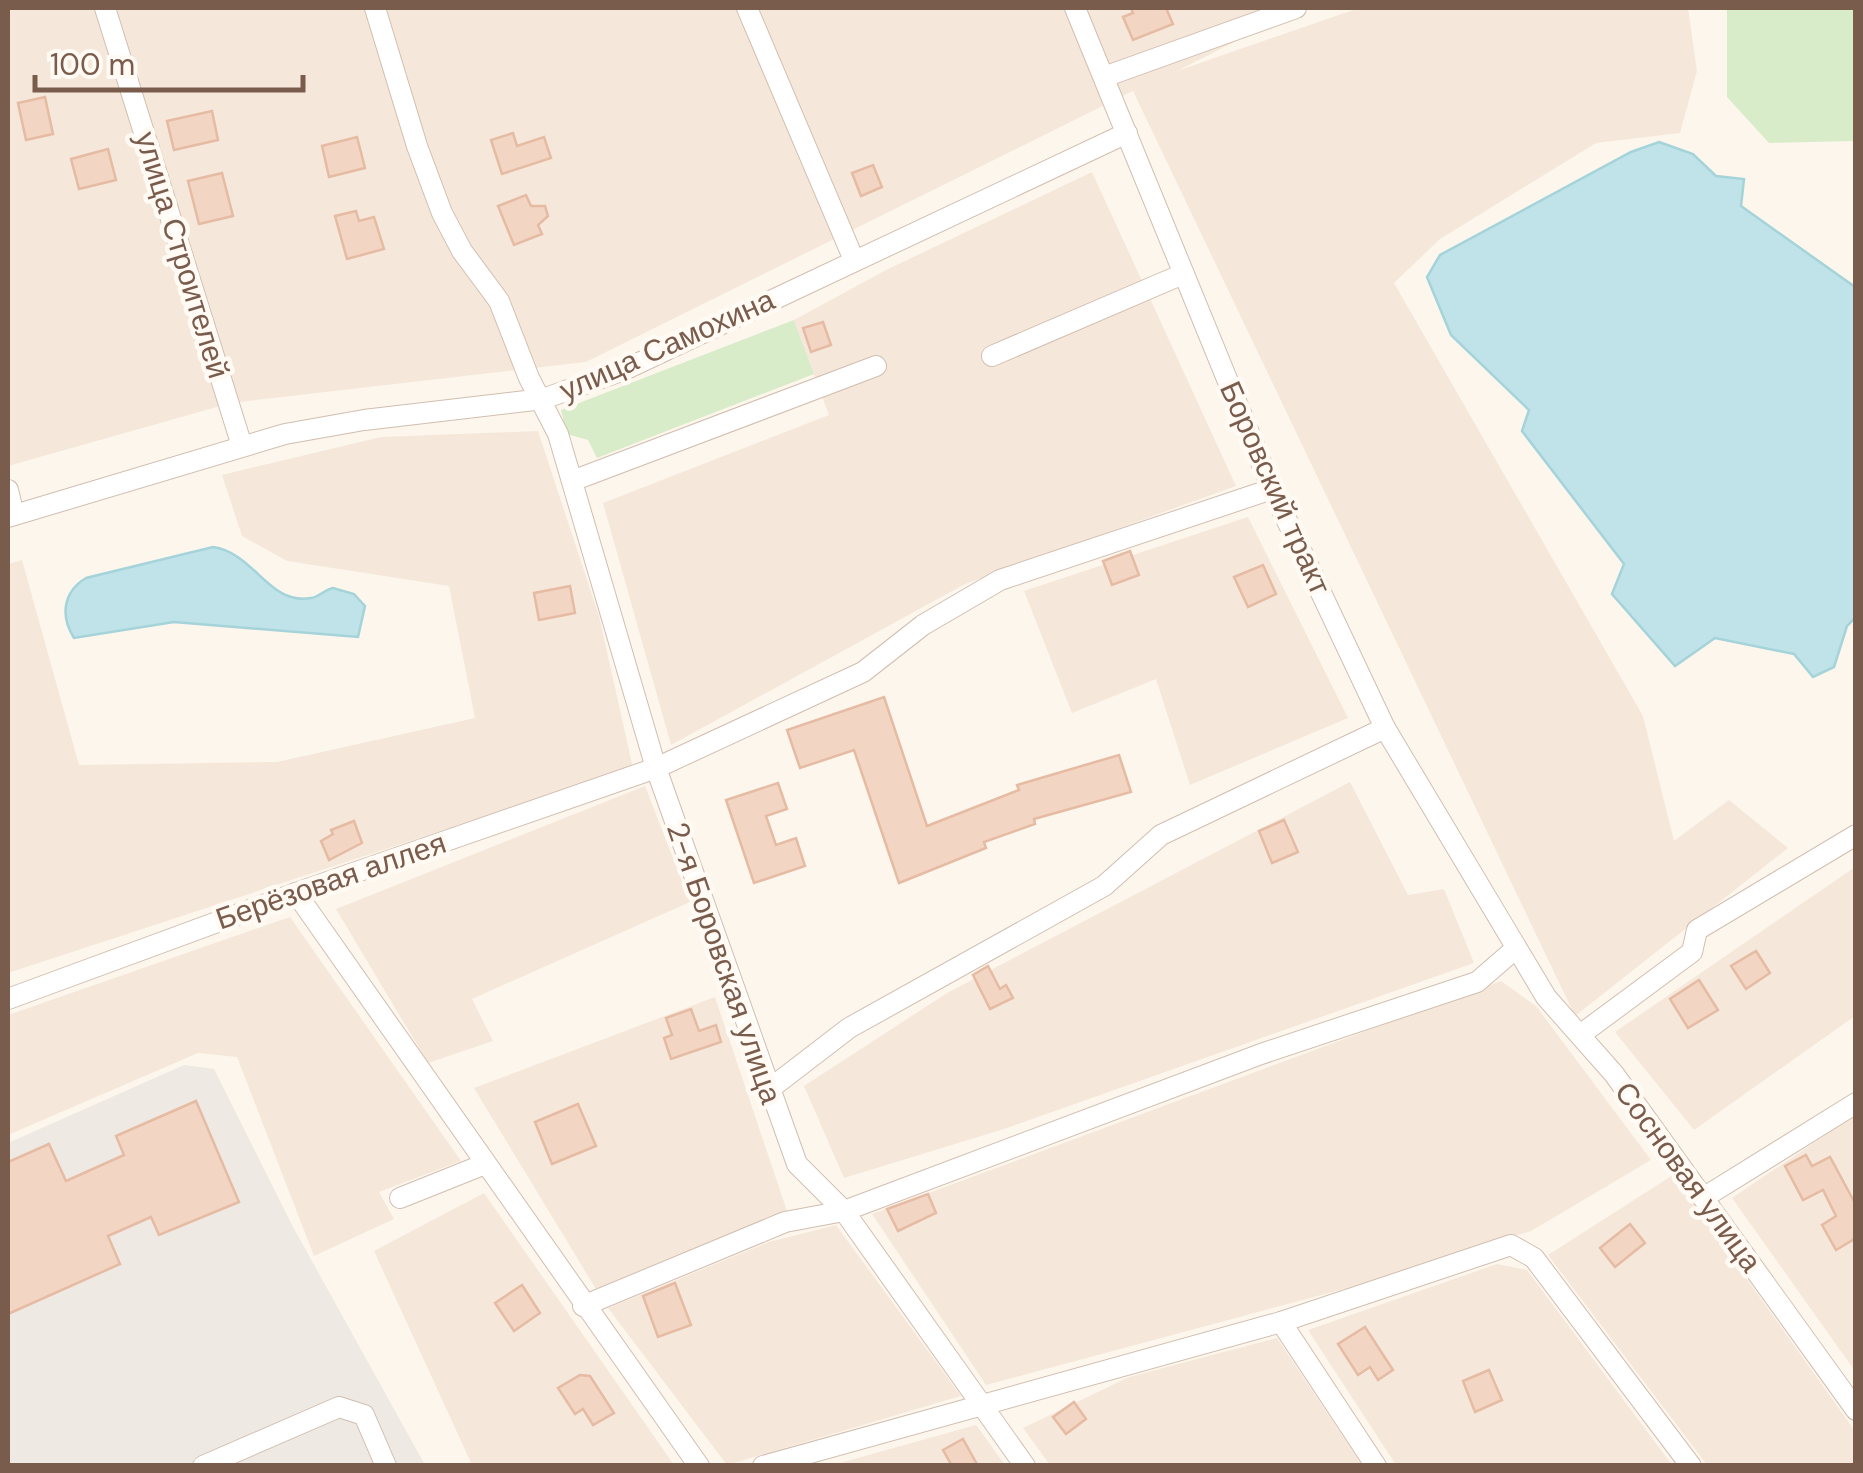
<svg xmlns="http://www.w3.org/2000/svg" width="1863" height="1473" font-family="'DM Sans',sans-serif">
	<style>
		.residential { fill: #f5e8da }
		.industrial { fill: #efe9e4 }
		.green { fill: #d8ecc9 }
		.water { fill: #bfe3e8; stroke: #a5d3da; stroke-width: 2.5 }
		.building { fill: #f3d5c3; stroke: #e6bba3; stroke-width: 2.5 }
		.lines { fill: none; stroke-linecap: round; stroke-linejoin: round }
		.minor-casing { stroke: #d1beb0; stroke-width: 22 }
		.minor { stroke: #fff; stroke-width: 20 }
		.labels { text-anchor: middle; stroke-width: 9; stroke-linejoin: round; paint-order: stroke }
		.street-label { font-size: 30px; fill: #7a5c4d; stroke: #fffaf3 }
	</style>
	<rect width="100%" height="100%" fill="#fdf6ec"/>
	<g class="residential">
		<path d="M8 8H1301L1177 71 1359 8H1688L1697 71 1680 133 1596 143 1440 239 1394 283 1643 716 1674 841 1729 800 1788 848 1575 1016 1133 91 586 362 231 403 8 466Z"/>
		<path d="M1092 172 1236 486 965 584 671 745 603 503 829 415 794 320 886 270Z"/>
		<path d="M538 431 599 616 633 768 8 973V564L22 560 79 765 277 762 475 718 449 586 287 561 242 536 222 475 381 437Z"/>
		<path d="M1248 517 1348 718 1190 785 1156 679 1072 713 1024 591Z"/>
		<path d="M1350 782 1408 895 1444 889 1474 963 1004 1129 844 1178 804 1086 947 993Z"/>
		<path d="M645 786 690 902 472 999 493 1041 428 1063 336 909Z"/>
		<path d="M1855 867V1016L1694 1130 1615 1032Z"/>
		<path d="M290 917 461 1161 379 1192 394 1219 314 1256 237 1057 198 1053 8 1135V1015Z"/>
		<path d="M1501 981 1536 1006 1651 1160 1531 1231 1385 1278 986 1385 872 1214Z"/>
		<path d="M715 997 787 1211 596 1289 474 1088Z"/>
		<path d="M1855 1115V1371L1732 1198Z"/>
		<path d="M1673 1175 1855 1431V1465H1707L1548 1255Z"/>
		<path d="M484 1193 674 1465H472L374 1251Z"/>
		<path d="M836 1225 961 1396 727 1465 608 1308 769 1242Z"/>
		<path d="M1497 1264 1527 1270 1672 1465H1396L1308 1330Z"/>
		<path d="M1277 1338 1362 1465H1050L1023 1428 1129 1377Z"/>
		<path d="M976 1425 1005 1465 829 1466Z"/>
	</g>
	<path class="industrial" d="M184 1065 214 1069 292 1225 425 1465H8V1143Z"/>
	<g class="green">
		<path d="M1727 8H1855V141L1769 143 1727 97Z"/>
		<path d="M794 320 814 374 597 458 588 440 567 434 561 410Z"/>
	</g>
	<g class="water">
		<path d="M1659 142 1693 154 1716 176 1744 179 1741 206 1855 287V618L1847 626 1834 667 1813 677 1794 654 1715 638 1675 666 1612 594 1624 564 1522 431 1529 410 1451 335 1427 277 1440 255 1631 152Z"/>
		<path d="M213 547C255 553 269 606 311 598 319 597 324 590 333 588L354 594 365 606 358 637 174 622 74 638C60 616 63 592 86 578Z"/>
	</g>
	<g class="building">
		<path d="M1131 8H1166L1173 24 1133 40 1123 17 1133 13Z"/>
		<path d="M45 97 53 134 26 140 18 103Z"/>
		<path d="M212 111 218 140 174 150 167 121Z"/>
		<path d="M513 133 517 146 544 137 551 158 502 174 491 140Z"/>
		<path d="M357 137 365 168 329 177 322 146Z"/>
		<path d="M108 149 116 180 79 189 71 159Z"/>
		<path d="M873 165 882 187 861 196 852 173Z"/>
		<path d="M222 173 233 216 199 224 188 181Z"/>
		<path d="M526 195 531 206H545L548 216 538 225 542 234 514 245 498 206Z"/>
		<path d="M356 211 359 221 374 217 384 249 347 259 335 216Z"/>
		<path d="M823 322 831 345 811 352 803 328Z"/>
		<path d="M1130 551 1139 575 1112 585 1103 561Z"/>
		<path d="M1263 565 1276 594 1248 607 1234 577Z"/>
		<path d="M570 586 575 613 539 620 534 593Z"/>
		<path d="M884 697 927 826 1019 790 1017 785 1119 755 1131 792 1034 819 1035 824 984 842 986 848 899 883 854 750 800 768 787 730Z"/>
		<path d="M778 783 787 809 766 816 776 845 796 838 805 866 754 883 726 800Z"/>
		<path d="M1284 820 1298 852 1272 863 1259 831Z"/>
		<path d="M354 821 362 843 329 860 321 841 333 834 331 830Z"/>
		<path d="M1756 951 1770 973 1746 989 1731 966Z"/>
		<path d="M988 966 1000 989 1006 985 1013 998 990 1009 973 975Z"/>
		<path d="M1699 980 1718 1010 1688 1028 1670 999Z"/>
		<path d="M691 1009 699 1031 716 1025 721 1042 671 1059 664 1038 672 1035 666 1018Z"/>
		<path d="M196 1101 239 1202 159 1235 151 1217 108 1236 120 1264 8 1314V1162L49 1144 66 1181 124 1155 116 1136Z"/>
		<path d="M578 1104 596 1146 552 1164 535 1122Z"/>
		<path d="M1806 1155 1812 1166 1830 1157 1856 1205V1238L1836 1250 1822 1225 1836 1216 1823 1190 1803 1200 1785 1166Z"/>
		<path d="M928 1194 936 1213 898 1231 887 1209Z"/>
		<path d="M1630 1224 1645 1243 1615 1267 1600 1248Z"/>
		<path d="M675 1283 691 1325 658 1337 643 1296Z"/>
		<path d="M522 1285 540 1313 514 1331 495 1303Z"/>
		<path d="M1365 1327 1393 1370 1378 1380 1370 1367 1358 1375 1338 1344Z"/>
		<path d="M1489 1370 1502 1400 1475 1412 1463 1381Z"/>
		<path d="M580 1375 590 1376 614 1413 593 1425 583 1409 575 1414 558 1388Z"/>
		<path d="M1074 1402 1086 1419 1066 1434 1053 1417Z"/>
		<path d="M963 1439 978 1466H952L943 1450Z"/>
	</g>
	<g class="lines">
		<g class="minor-casing">
			<g id="minor">
				<path d="M105 8 242 446"/>
				<path d="M375 8 417 146 442 213 462 251 499 301 529 378 558 434 656 768 797 1164 844 1211 1025 1466"/>
				<path d="M747 8 854 260"/>
				<path d="M1075 8 1272 489 1385 728 1546 997 1614 1074 1856 1410"/>
				<path d="M1104 77 1296 8"/>
				<path d="M992 356 1183 274"/>
				<path d="M572 481 876 366"/>
				<path d="M8 490 14 515"/>
				<path d="M8 517 285 434 364 420 543 399 624 370 1127 133"/>
				<path d="M296 893 699 1466"/>
				<path d="M8 999 296 893 656 768 863 672 923 625 1000 580 1272 489"/>
				<path d="M1580 1035 1692 952 1697 930 1856 835"/>
				<path d="M767 1091 849 1028 1104 886 1161 835 1385 728"/>
				<path d="M400 1198 485 1164"/>
				<path d="M1703 1198 1856 1103"/>
				<path d="M583 1306 785 1222 844 1211 1261 1054 1477 982 1514 950"/>
				<path d="M1281 1322 1376 1466"/>
				<path d="M203 1466 339 1407 364 1415 386 1466"/>
				<path d="M763 1466 1281 1322 1511 1245 1534 1258 1691 1466"/>
			</g>
		</g>
		<use href="#minor" class="minor"/>
	</g>
	<g class="labels">
		<g class="street-label">
			<text transform="translate(182 255) rotate(73)" y="10">улица Строителей</text>
			<text transform="translate(667 345) rotate(-24)" y="10">улица Самохина</text>
			<text transform="translate(1275 488) rotate(66)" y="10">Боровский тракт</text>
			<text transform="translate(331 881) rotate(-19)" y="10">Берёзовая аллея</text>
			<text transform="translate(724 963) rotate(71)" y="10">2-я Боровская улица</text>
			<text transform="translate(1688 1177) rotate(54)" y="10">Сосновая улица</text>
		</g>
	</g>
	<rect width="1863" height="1473" fill="none" stroke="#7a5c4d" stroke-width="20"/>
	<path d="M35 75v15h268v-15" fill="none" stroke="#7a5c4d" stroke-width="5"/>
	<text x="50" y="75" font-size="30" fill="#7a5c4d" stroke="#fffaf3" stroke-width="8" paint-order="stroke">100 m</text>
</svg>
